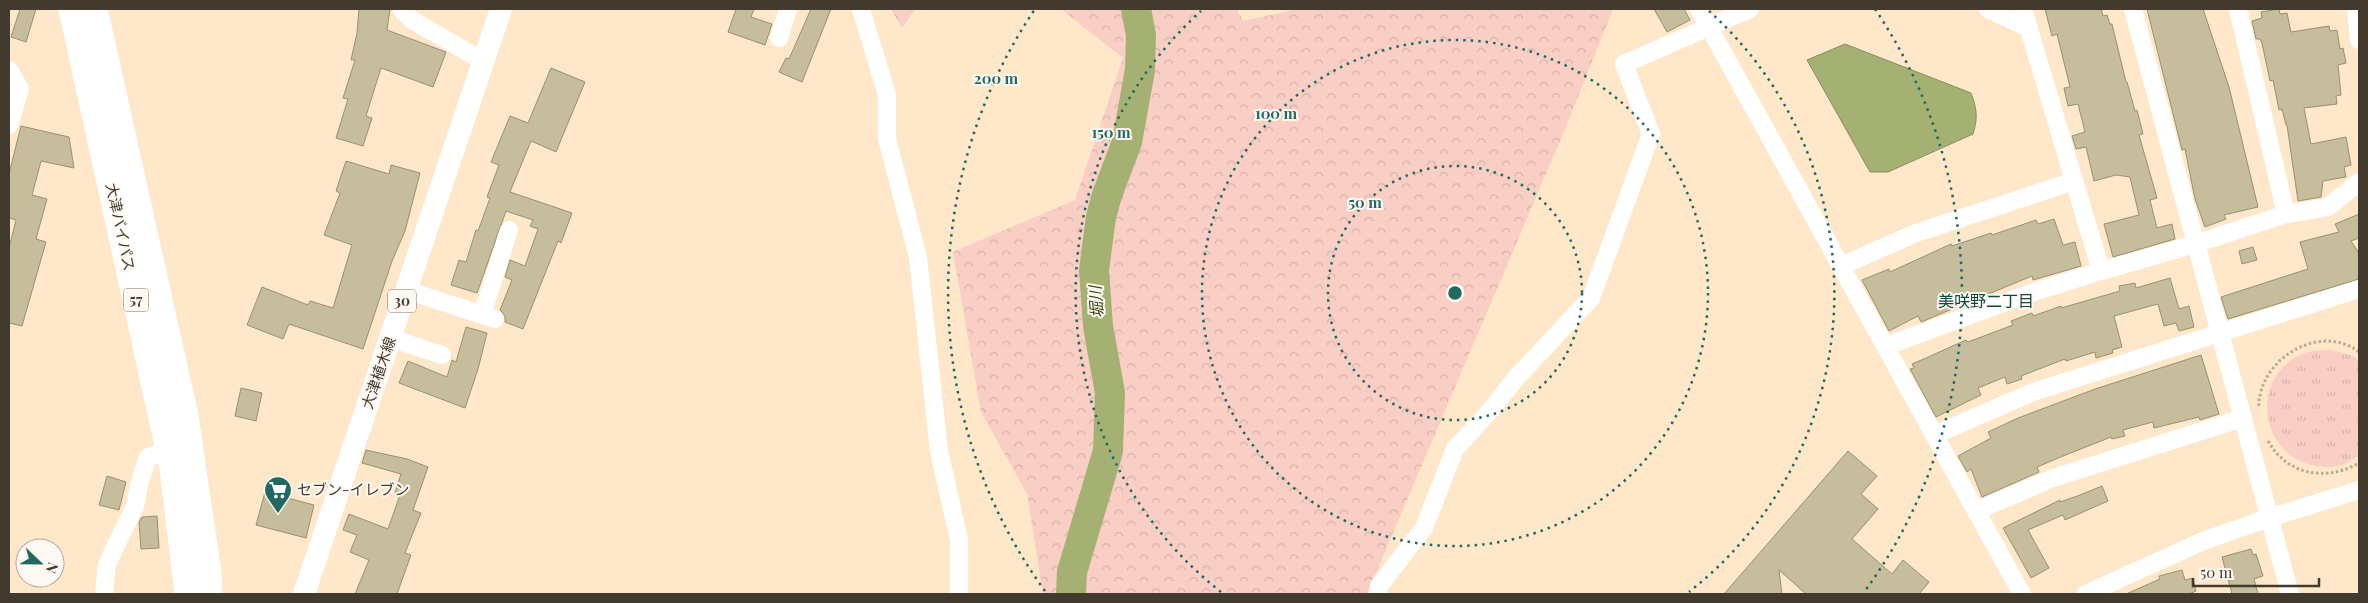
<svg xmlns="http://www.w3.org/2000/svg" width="2368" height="603" font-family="'Playfair Display','Noto Sans JP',serif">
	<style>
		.grass { fill: url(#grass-tufts) }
		.forest { fill: url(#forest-crowns) }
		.water { fill: #a5b172; stroke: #888d5e }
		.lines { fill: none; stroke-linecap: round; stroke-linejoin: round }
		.river { stroke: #a5b172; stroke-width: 30 }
		.building { fill: #c5bd9b; stroke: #989070 }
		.path { stroke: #bba991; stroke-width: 3; stroke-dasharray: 2.5 2.5; stroke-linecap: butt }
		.minor { stroke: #fff; stroke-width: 18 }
		.major { stroke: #fff; stroke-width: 22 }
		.highway { stroke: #fff; stroke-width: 25 }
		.ring { fill: none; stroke: #20695f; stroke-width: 2.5; stroke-dasharray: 2.5 5 }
		.labels { text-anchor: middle; stroke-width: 4; stroke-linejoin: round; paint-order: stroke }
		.shield { fill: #fdf8f2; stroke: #7b7369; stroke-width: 1 }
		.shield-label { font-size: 14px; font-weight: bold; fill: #433a2e }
		.street-label { font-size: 15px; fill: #433a2e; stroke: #fdf8f2 }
		.poi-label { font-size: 15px; fill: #433a2e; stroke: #fdf8f2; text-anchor: start }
		.neighbourhood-label { font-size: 16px; fill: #104b43; stroke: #fdf8f2 }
		.water-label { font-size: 16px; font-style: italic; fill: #3b4212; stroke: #fdf8f2 }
		.centre { fill: #20695f; stroke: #fdf8f2; stroke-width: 2.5 }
		.ring-label { font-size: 15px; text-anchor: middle; font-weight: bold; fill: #20695f; stroke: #fdf8f2; stroke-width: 4; stroke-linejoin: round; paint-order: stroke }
	</style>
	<defs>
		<pattern id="grass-tufts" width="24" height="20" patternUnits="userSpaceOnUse" patternTransform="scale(1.25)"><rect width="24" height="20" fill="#f9cec5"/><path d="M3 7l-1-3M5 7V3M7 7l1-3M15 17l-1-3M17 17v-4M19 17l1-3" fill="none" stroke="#d7b2aa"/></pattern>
		<pattern id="forest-crowns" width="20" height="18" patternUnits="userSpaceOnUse" patternTransform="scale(1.25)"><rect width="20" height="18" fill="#f9cec5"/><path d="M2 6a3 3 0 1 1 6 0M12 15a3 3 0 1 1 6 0" fill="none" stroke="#d7b2aa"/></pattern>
	</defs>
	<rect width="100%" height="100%" fill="#ffe8ca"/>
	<path class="grass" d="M2331 350 2353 356 2359 361V456C2354 458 2348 463 2342 465 2332 468 2319 467 2308 464 2254 447 2253 368 2308 352 2315 350 2324 350 2331 350Z"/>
	<g class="forest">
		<path d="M891 9H915L902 28Z"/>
		<path d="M1061 9H1237L1243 21 1289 11 1291 9H1613L1566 127 1367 594H1043L1027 494 981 412 953 252 1075 200 1123 58Z"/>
	</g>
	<path class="water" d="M1845 44 1971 93C1977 109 1978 118 1973 134L1888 172H1870L1807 60Z"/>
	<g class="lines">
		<path class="river" d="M1071 594 1072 572 1108 451 1110 393 1098 326 1094 270 1101 217 1107 195 1127 142 1140 70 1141 35 1136 9"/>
	</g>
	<g class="building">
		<path d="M20 9H36L26 42 11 37Z"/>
		<path d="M359 9H390L387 30 446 52 433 87 381 68 366 116 372 118 363 146 336 138 348 99 343 98 355 60H351L357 33Z"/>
		<path d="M736 9H754L751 17 772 24 765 45 728 32Z"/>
		<path d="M811 9H831L802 82 779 72 786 58 789 59Z"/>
		<path d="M1654 9H1684L1690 20 1667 32Z"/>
		<path d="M2045 9H2101L2103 16 2107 15 2110 24H2112L2126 82H2127L2135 111 2137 110 2143 134 2139 135 2157 198 2150 200 2157 228 2172 224 2175 239 2113 257 2104 224 2139 215 2130 177 2116 175 2094 181 2086 147 2076 149 2072 136 2085 132 2078 104 2068 106 2064 88 2070 87 2057 34 2052 36Z"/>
		<path d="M2147 9H2203L2229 87 2258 207 2224 215 2226 219 2205 227 2195 199 2185 149 2182 150Z"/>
		<path d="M2279 9 2280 14 2287 13 2291 32 2329 26 2330 31 2337 30 2340 49 2343 48 2346 63 2338 65 2341 95 2336 96 2337 104 2304 108 2311 144 2346 137 2351 165 2344 167 2346 177 2323 181 2321 197 2298 201 2287 125H2286L2282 109 2279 110 2273 80 2270 81 2262 43 2260 39H2256L2252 21 2262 18 2261 12Z"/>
		<path d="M551 68 585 82 556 152 531 141 510 192 572 213 561 243 558 241 523 329 505 322V316L500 310 512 280 505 277 510 260 525 266 538 229 530 226 533 220 506 211 477 293 451 285 459 260 466 262 476 230 478 231 490 198 487 197 499 165 491 162 510 116 528 123Z"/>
		<path d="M21 126 69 137 74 168 41 161 32 195 47 199 36 239 46 242 22 326 9 323V248L16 220 9 218V174Z"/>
		<path d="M346 161 389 174 391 165 420 173 405 231 392 261 363 349 289 324 283 339 247 325 262 287 308 305 310 301 333 308 352 245 324 235 340 193 336 191Z"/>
		<path d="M2359 214V238L2351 241 2359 253V279L2228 319 2221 297 2308 269 2300 242 2339 232 2335 224Z"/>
		<path d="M2054 219 2063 245 2075 242 2081 266 2033 280 2032 276 1921 322 1918 316 1889 331 1862 280 1889 269 1890 272 1951 244 1952 246 1991 233 1992 235 2036 220 2038 224Z"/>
		<path d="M2253 247 2257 260 2242 264 2239 251Z"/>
		<path d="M2170 278 2179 309 2189 306 2194 327 2179 331 2176 323 2164 326 2158 304 2114 316 2122 347 2112 350 2113 353 2096 358 2095 352 2066 361 2065 359 2021 376 2022 379 2007 384 2005 377 1978 388 1981 395 1936 417 1910 369 1914 368 1912 364 1926 358 1966 340 1968 342 2013 325 2011 321 2032 313 2033 316 2061 306V308L2120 291 2119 286 2135 283 2136 288Z"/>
		<path d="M466 327 487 333 478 369 465 408 399 383 408 361 447 377 452 360 456 362Z"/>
		<path d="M2201 355 2219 414 2200 420 2199 417 2154 428 2153 422 2123 430 2125 436 2112 439 2111 437 2063 456 2037 467 2039 472 1982 497 1971 469 1967 472 1958 456 1991 438 1988 432 2018 418 2095 389Z"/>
		<path d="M241 388 262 393 256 421 235 416Z"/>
		<path d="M366 450 407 459 428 467 413 510 421 513 405 553 411 555 397 594H355L369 560 350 552 357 535 343 530 349 514 388 529 400 495 395 493 401 474 362 463Z"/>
		<path d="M1848 451 1877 476 1861 494 1878 509 1852 539 1892 574 1903 560 1929 582 1919 594H1806L1779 570 1782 594H1724Z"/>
		<path d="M107 476 126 482 119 510 99 505Z"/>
		<path d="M2102 486 2108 501 2065 520 2063 515 2028 530 2049 568 2031 578 2003 528 2060 500V502L2080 495Z"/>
		<path d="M265 492 314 505 306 538 256 525Z"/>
		<path d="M157 516 159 548 141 549 139 522 142 517Z"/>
		<path d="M2251 549 2253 555 2256 554 2263 576 2254 579 2258 594H2232L2222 557Z"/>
		<path d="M2182 570 2185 580 2193 578 2196 591 2189 594H2126L2160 579 2159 576Z"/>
	</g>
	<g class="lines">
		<g class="path">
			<path d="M2259 406C2258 401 2260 397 2261 391 2272 352 2324 325 2359 352"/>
			<path d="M2268 441C2287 475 2326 482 2359 463"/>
		</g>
		<g class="minor">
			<path d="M401 9 412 20 483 61"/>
			<path d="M861 9 887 95V139L918 257 939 451 959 540V594"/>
			<path d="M1699 9 2022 594"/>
			<path d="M1988 9 2029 28"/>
			<path d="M2023 9 2101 271"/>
			<path d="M2133 9 2290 594"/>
			<path d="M2238 9 2286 214"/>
			<path d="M2356 9 2359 40"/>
			<path d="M779 38 788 9"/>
			<path d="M9 70 20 89 9 125"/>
			<path d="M1841 266 1916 233 2074 181"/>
			<path d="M406 290 495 319"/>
			<path d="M482 315 509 230"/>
			<path d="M390 338 442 355"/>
			<path d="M1886 346 2034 292 2101 271 2195 244 2286 214 2328 207 2359 182"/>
			<path d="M1934 435 2033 392 2359 289"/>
			<path d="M1976 511 2053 478 2243 418"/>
			<path d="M104 594 107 564 135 506 140 481 148 457 168 451"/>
			<path d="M1378 594 1379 586 1424 528 1455 449 1489 412 1516 378 1591 298 1651 134 1624 64 1750 9"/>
			<path d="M2086 594 2203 541 2269 518 2359 490"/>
		</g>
		<path class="major" d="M304 594 501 9"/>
		<g class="highway">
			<path d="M71 9 172 468 187 594"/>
			<path d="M95 9 186 416 209 574 210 594"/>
		</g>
	</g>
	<g class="ring">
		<circle cx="1455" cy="293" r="127"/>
		<circle cx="1455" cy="293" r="253"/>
		<path d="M1221 592A380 380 0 0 1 1201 11M1709 11A380 380 0 0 1 1689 592"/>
		<path d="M1045 591A507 507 0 0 1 1035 9M1875 9A507 507 0 0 1 1865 591"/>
	</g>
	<defs>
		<g id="supermarket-pin" transform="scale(1.4375)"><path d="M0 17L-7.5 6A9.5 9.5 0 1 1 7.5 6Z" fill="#20695f" stroke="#fdf8f2"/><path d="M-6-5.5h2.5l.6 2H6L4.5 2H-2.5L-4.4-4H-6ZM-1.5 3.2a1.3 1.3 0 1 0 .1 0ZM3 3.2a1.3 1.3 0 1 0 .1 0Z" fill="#fff"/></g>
	</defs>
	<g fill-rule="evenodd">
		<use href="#supermarket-pin" x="278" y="490"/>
	</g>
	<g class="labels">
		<g class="shield">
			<rect x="123.5" y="288.5" width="25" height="23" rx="4"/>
			<rect x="388" y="289.5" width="28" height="23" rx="4"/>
		</g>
		<g class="shield-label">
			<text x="136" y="305">57</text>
			<text x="402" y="306">30</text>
		</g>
		<g class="street-label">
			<text transform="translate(120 227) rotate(78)" y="5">大津バイパス</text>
			<text transform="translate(379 373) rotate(-71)" y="5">大津植木線</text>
		</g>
		<g class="poi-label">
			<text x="297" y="495">セブン-イレブン</text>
		</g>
		<g class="neighbourhood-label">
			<text x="1986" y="307">美咲野二丁目</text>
		</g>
		<g class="water-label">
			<text transform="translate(1096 302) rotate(-94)" y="6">堀川</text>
		</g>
	</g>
	<circle cx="1455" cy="293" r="8" class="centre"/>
	<g class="ring-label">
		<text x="996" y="84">200 m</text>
		<text x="1276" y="119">100 m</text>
		<text x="1111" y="138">150 m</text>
		<text x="1365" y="208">50 m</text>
	</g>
	<rect width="2368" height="603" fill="none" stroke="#433a2e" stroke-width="20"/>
	<g transform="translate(40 563) rotate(112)"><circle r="24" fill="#fdf8f2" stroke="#b3aca4"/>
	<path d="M0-4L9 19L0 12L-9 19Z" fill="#20695f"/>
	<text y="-8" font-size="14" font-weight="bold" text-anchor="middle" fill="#433a2e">N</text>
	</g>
	<path d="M2193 578v8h126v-8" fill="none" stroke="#433a2e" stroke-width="2.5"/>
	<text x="2200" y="578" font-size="15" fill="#433a2e" stroke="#fdf8f2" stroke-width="4" paint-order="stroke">50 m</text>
</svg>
